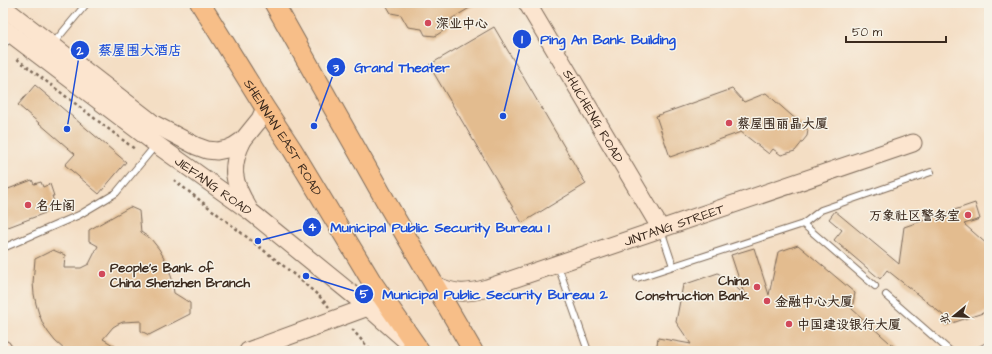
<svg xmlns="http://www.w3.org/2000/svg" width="992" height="354" font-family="'Architects Daughter','LXGW WenKai TC',sans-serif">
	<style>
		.building { fill: #e3bc8f }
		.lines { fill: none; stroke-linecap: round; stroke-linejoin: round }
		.lane-casing { stroke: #7c6958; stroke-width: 8 }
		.secondary-casing { stroke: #7c6958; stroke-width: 19 }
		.primary-casing { stroke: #7c6958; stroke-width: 21 }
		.path { stroke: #7c6958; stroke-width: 2.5; stroke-dasharray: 3 3; stroke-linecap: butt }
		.lane { stroke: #fff; stroke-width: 6 }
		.secondary { stroke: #fce5cf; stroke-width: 17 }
		.primary { stroke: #f7be88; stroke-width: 19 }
		.poi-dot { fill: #d1495b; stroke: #f7f3e8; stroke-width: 1.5 }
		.labels { text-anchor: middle; stroke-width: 3; stroke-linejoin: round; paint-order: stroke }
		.poi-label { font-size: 13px; font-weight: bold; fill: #3b2a1e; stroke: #f7f3e8; text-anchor: start }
		.street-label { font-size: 13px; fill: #3b2a1e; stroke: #f7f3e8 }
		.leader { fill: none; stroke: #1d4ed8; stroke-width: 1.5 }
		.callout-dot { fill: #1d4ed8; stroke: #f7f3e8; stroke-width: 1.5 }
		.mark-label { font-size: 12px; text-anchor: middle; font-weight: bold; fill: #fff }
		.callout-label { font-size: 14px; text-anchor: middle; font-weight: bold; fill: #1d4ed8; stroke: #f7f3e8; stroke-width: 3; stroke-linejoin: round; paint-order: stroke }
	</style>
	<rect width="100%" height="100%" fill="#f7f3e8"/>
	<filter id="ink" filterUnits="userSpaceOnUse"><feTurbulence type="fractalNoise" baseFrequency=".025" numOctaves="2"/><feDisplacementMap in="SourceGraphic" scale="8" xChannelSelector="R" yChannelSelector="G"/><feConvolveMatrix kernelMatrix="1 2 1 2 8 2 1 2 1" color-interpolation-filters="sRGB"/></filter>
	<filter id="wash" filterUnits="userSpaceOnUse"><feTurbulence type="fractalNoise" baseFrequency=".012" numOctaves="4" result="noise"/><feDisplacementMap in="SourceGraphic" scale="16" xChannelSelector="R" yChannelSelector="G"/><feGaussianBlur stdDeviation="0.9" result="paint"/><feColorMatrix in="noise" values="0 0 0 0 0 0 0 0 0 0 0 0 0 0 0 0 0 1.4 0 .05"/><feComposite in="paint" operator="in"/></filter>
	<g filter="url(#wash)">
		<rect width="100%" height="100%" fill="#f4dec4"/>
		<g id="blocks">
			<g class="building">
				<path d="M385 3H478L451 19 448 28 435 36 425 35 422 29 408 27 401 15 391 13Z"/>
				<path d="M494 27 586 184 522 223 429 65Z"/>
				<path d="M35 85 126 162 99 194 65 165 75 154 18 105Z"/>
				<path d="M732 89 744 102 766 93 808 130 807 136 795 151 781 155 773 149 769 154 741 132 670 157 656 116Z"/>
				<path d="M32 180 34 184 41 182 43 187 50 184 54 196H52L55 204 52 205 53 210 3 229V191Z"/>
				<path d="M975 203 980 219 964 224 989 246V256L987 268 989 276V311L946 325 943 315 887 270 880 279 834 240 842 230 829 219 835 211 899 264 904 227Z"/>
				<path d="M130 207 139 211 141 232 151 239 159 249 167 263 172 279 174 293 190 303V314L149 335 141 331V321L123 322 118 324 113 327 103 339 123 351H66L55 341 48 332 43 324 39 314 36 304 34 294 33 283 35 259 53 250 65 255 64 268H81L89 264 98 246 89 241V230Z"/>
				<path d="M798 245 855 293 852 309 899 351H656L658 338 691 344 676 322 683 285 718 273 744 294 731 255 754 248 769 295 778 252Z"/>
			</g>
		</g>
	</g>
	<g filter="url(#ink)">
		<use href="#blocks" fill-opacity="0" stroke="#7c6958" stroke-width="1"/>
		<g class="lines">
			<g class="lane-casing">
				<g id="lane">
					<path d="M3 44 13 37"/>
					<path d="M52 45 87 3"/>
					<path d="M803 224 875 286"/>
					<path d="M661 230 673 266"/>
					<path d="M3 248 79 215 116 193 155 146"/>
					<path d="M558 266 588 351"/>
					<path d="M637 278 803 224 821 210 931 172"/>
					<path d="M886 295 950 351"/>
					<path d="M978 351 989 345"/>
				</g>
			</g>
			<g class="secondary-casing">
				<g id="secondary">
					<path id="s1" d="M527 3 661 229"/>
					<path d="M3 7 154 124 196 146 207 150 217 151 227 149 234 146 243 140 260 119 265 108"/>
					<path id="s2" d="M3 28 156 144 251 212 368 307 410 344"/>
					<path d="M243 140C230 166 232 182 248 207"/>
					<path id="s3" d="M435 285C454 294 467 294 487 288L913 143"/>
					<path d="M3 349 4 351"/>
					<path d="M248 351 368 307"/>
				</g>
			</g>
			<g class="primary-casing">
				<g id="primary">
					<path id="s4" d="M200 3 265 108 292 149 372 282 420 351"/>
					<path d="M274 3 389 207 473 351"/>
				</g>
			</g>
			<g class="path">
				<path d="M17 59 136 150"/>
				<path d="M174 180 285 267 319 296 329 307"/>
				<path d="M352 329 371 351"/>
			</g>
			<use href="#lane" class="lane"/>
			<use href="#secondary" class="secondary"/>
			<use href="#primary" class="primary"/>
		</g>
	</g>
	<g class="poi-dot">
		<circle cx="428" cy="23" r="4"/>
		<circle cx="729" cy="123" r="4"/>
		<circle cx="28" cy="205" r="4"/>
		<circle cx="968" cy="215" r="4"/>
		<circle cx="102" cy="274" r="4"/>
		<circle cx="757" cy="287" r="4"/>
		<circle cx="767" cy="301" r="4"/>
		<circle cx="789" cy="324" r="4"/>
	</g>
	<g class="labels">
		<g class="poi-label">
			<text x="436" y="28">深业中心</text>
			<text x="737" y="128">蔡屋围丽晶大厦</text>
			<text x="36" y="210">名仕阁</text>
			<text x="960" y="220" text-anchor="end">万象社区警务室</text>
			<text x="110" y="272">People's Bank of<tspan x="110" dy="15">China Shenzhen Branch</tspan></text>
			<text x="749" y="285" text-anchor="end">China<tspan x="749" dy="15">Construction Bank</tspan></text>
			<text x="775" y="306">金融中心大厦</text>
			<text x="797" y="329">中国建设银行大厦</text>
		</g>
		<g class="street-label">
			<text dy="5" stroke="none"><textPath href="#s1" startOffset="131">SHUCHENG ROAD</textPath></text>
			<text dy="5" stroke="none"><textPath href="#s4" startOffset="158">SHENNAN EAST ROAD</textPath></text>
			<text dy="5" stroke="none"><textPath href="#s2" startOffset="263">JIEFANG ROAD</textPath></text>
			<text dy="5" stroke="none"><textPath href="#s3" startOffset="251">JINTANG STREET</textPath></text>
		</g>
	</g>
	<path class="leader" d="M503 116L522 39M67 129L80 50M314 126L336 67M258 241L312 227M306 276L364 294"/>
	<g class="callout-dot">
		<circle cx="503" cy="116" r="4"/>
		<circle cx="67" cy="129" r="4"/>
		<circle cx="314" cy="126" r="4"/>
		<circle cx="258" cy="241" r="4"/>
		<circle cx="306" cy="276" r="4"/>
		<circle cx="522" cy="39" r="10"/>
		<circle cx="80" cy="50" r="10"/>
		<circle cx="336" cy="67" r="10"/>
		<circle cx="312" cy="227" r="10"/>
		<circle cx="364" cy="294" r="10"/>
	</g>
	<g class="mark-label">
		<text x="522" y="43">1</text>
		<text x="80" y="55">2</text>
		<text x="336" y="72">3</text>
		<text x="312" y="231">4</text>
		<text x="364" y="298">5</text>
	</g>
	<g class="callout-label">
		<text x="608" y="44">Ping An Bank Building</text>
		<text x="140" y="55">蔡屋围大酒店</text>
		<text x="402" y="72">Grand Theater</text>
		<text x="440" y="232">Municipal Public Security Bureau 1</text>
		<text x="495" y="299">Municipal Public Security Bureau 2</text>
	</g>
	<rect width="992" height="354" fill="none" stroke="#f7f3e8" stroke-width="16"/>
	<g transform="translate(954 316) rotate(252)" stroke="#f7f3e8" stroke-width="3" paint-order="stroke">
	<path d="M0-3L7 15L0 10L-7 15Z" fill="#3b2a1e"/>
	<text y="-6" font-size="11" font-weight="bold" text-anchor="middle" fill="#3b2a1e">北</text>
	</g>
	<path d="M846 36v6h100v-6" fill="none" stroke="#3b2a1e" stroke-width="2"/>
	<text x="852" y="36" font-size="12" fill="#3b2a1e" stroke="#f7f3e8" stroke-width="3" paint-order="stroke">50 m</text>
</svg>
